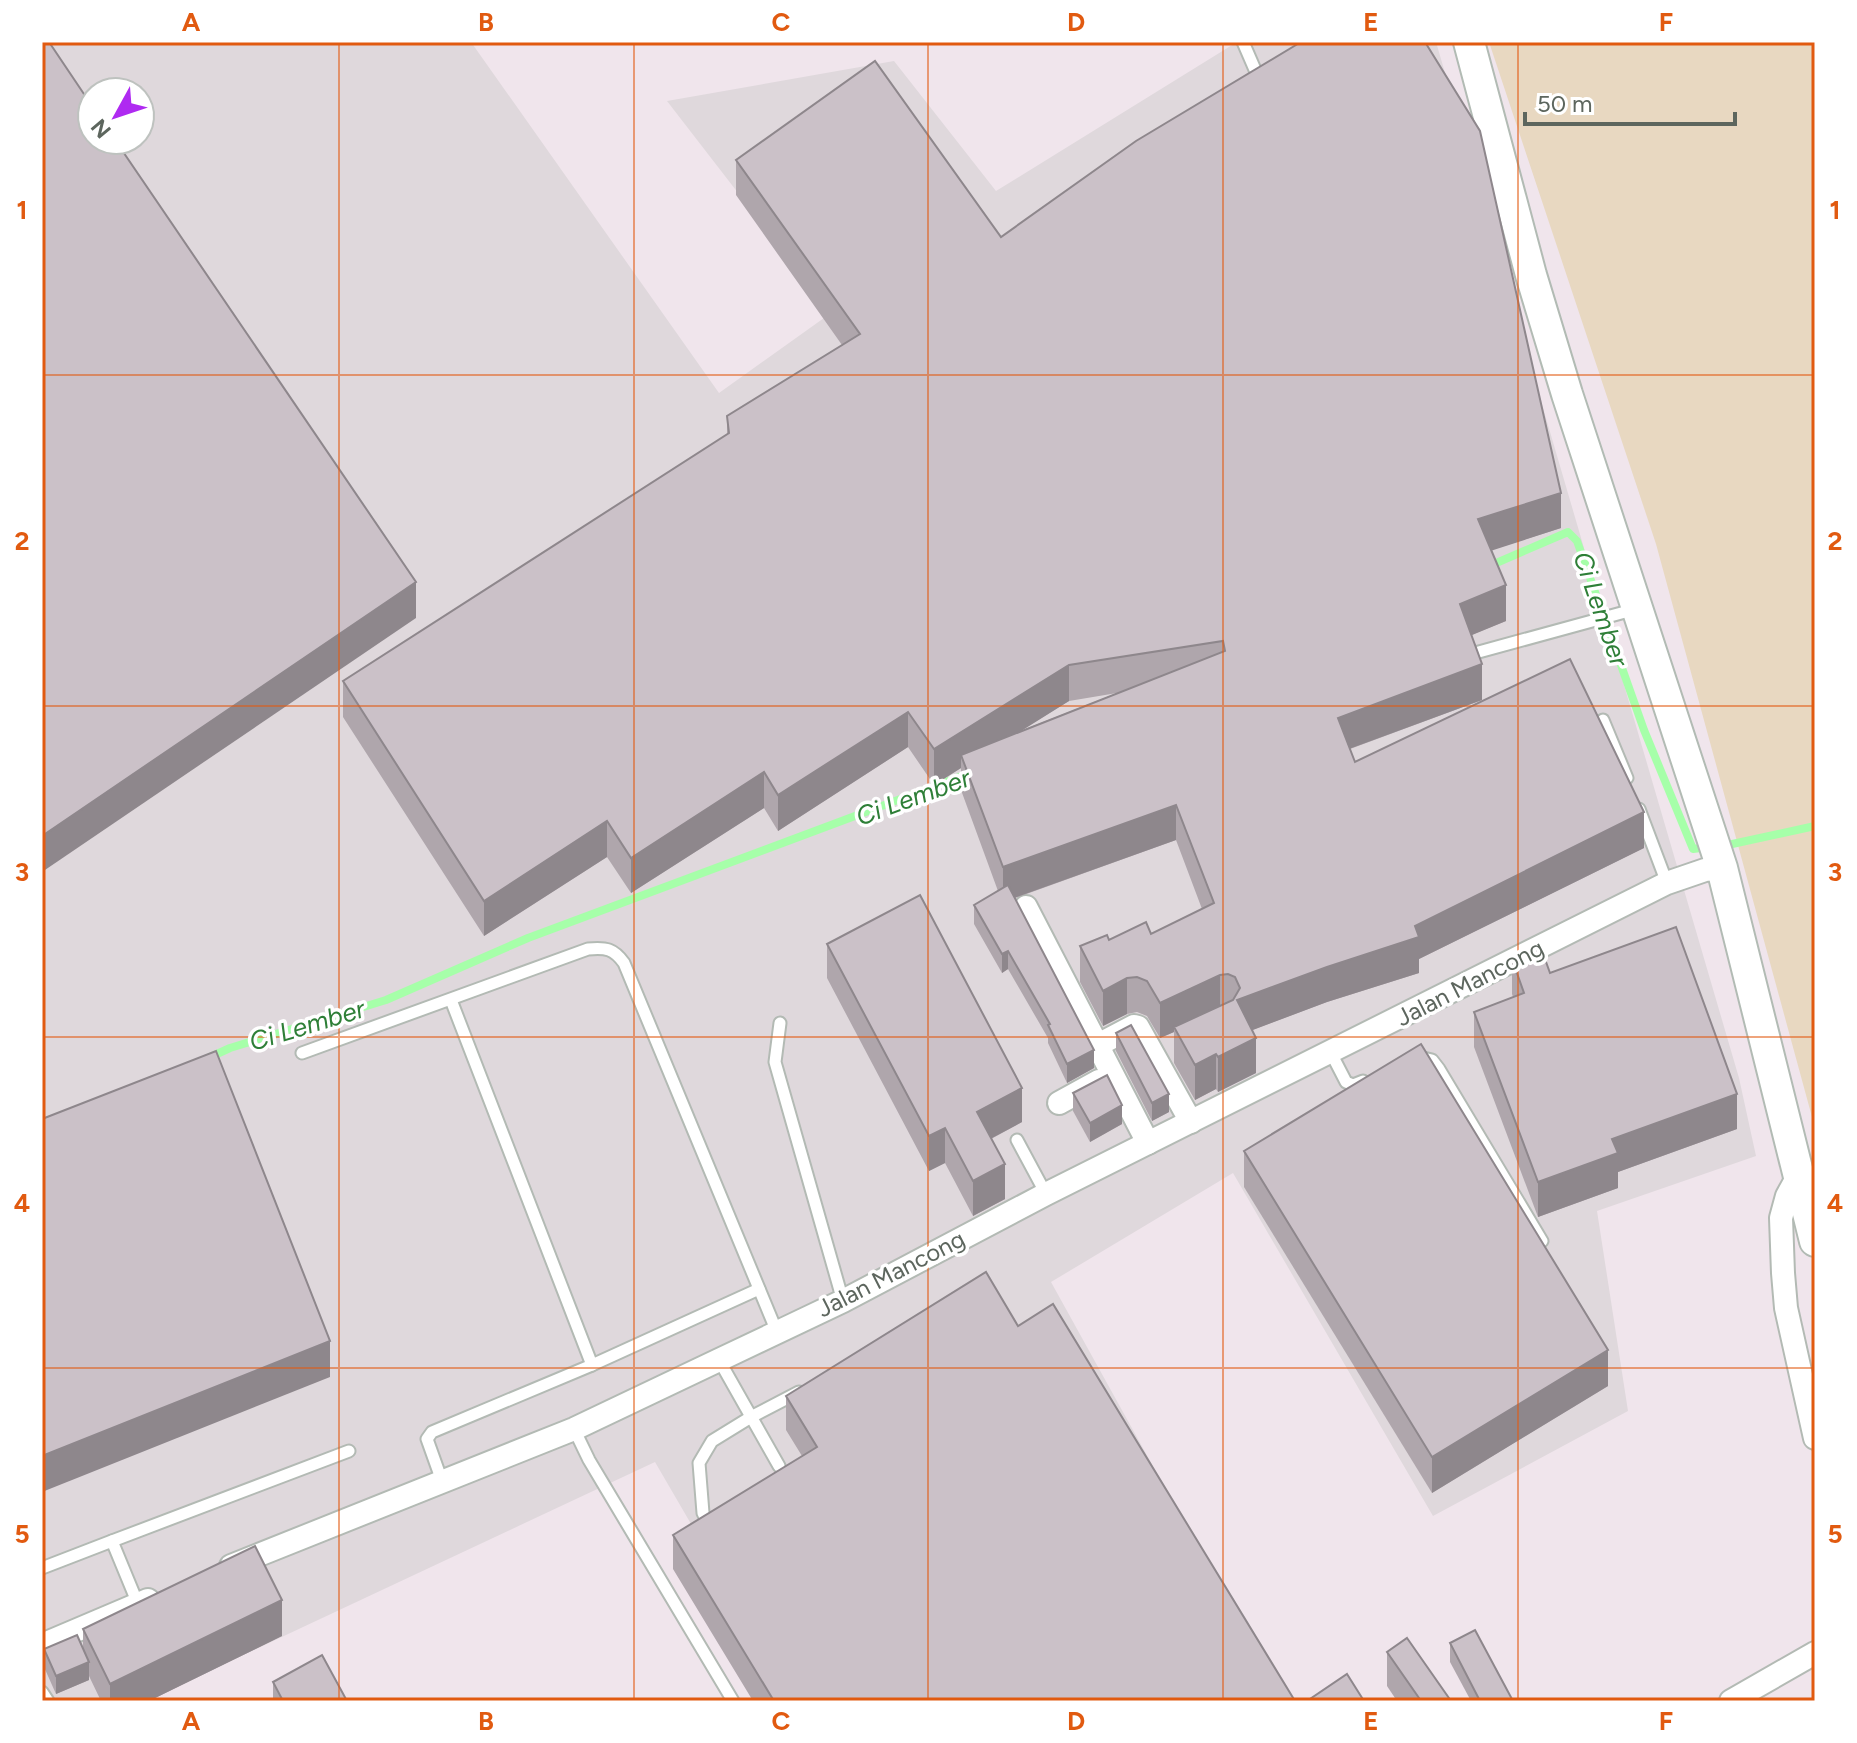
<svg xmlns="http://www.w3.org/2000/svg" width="1857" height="1743" font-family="Figtree,sans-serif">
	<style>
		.industrial { fill: #dfd8dc; fill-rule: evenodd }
		.green { fill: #e8d8c1 }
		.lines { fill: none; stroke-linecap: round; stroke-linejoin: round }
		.stream { stroke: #a6ffa9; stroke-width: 8 }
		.lane-casing { stroke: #b3bab4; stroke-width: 15 }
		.street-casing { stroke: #b3bab4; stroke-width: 26 }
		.secondary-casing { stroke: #b2bbb4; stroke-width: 34 }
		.lane { stroke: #fff; stroke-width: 11 }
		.street { stroke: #fff; stroke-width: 22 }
		.secondary { stroke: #fff; stroke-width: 30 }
		.wall { fill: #afa6ac; fill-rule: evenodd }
		.shaded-wall { fill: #8e878c }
		.building { fill: #cbc1c8; stroke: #8e878c; stroke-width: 2 }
		.grid { fill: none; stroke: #e15a10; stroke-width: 2; stroke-opacity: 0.55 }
		.labels { text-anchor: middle; stroke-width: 7; stroke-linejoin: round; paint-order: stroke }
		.street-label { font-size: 24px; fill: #5d665e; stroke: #fff }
		.water-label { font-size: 26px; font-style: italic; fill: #2e7f37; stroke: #fff }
		.neatline { fill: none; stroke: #e15a10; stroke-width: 3 }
		.grid-label { font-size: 26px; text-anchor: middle; font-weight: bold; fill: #e15a10 }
	</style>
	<rect width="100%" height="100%" fill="#f0e5ec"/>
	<path class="industrial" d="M42 42H471L719 393 831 313 667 101 894 61 996 191 1237 42H1436L1739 1078 1756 1156 1597 1211 1628 1411 1433 1516 1233 1173 1051 1282 1283 1701H794L655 1462 145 1701H42ZM92 92H140V140H92Z"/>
	<path class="green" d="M1489 42H1815V1128L1656 544Z"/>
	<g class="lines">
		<g class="stream">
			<path d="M1487 567 1568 532 1577 541 1644 730 1693 849 1709 847"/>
			<path d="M1723 846 1815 826"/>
			<path d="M208 1058 230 1048 386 1000 528 938 970 773"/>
		</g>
		<g class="lane-casing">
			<g id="lane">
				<path d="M1243 42 1256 72"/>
				<path d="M1475 653 1636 609"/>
				<path d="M1603 720 1627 778"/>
				<path d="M1639 809 1667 883"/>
				<path d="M451 1000 592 1365"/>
				<path d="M780 1023 775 1062 843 1301"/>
				<path d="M302 1053 588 949C606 947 614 949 624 963L777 1332"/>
				<path d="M1331 1053 1346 1082 1353 1085 1363 1081"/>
				<path d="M1419 1057 1432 1060 1439 1069 1542 1241"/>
				<path d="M1017 1140 1046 1194"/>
				<path d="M719 1360 779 1466"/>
				<path d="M574 1429 589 1460 733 1701"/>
				<path d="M442 1481 427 1439 432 1432 592 1365 759 1289"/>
				<path d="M710 1527 703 1513 699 1463 712 1441 751 1417 799 1392"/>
				<path d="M42 1568 112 1541"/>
				<path d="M138 1604 112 1541 349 1451"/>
				<path d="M42 1692 48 1701"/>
			</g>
		</g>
		<g class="street-casing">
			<g id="street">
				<path d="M1026 907 1148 1143"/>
				<path d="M1096 1046 1134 1026 1138 1027 1191 1122"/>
				<path d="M1059 1103 1099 1081"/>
				<path d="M1798 1176 1787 1196 1781 1218 1783 1273 1786 1308 1815 1438"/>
				<path d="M231 1566 574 1429 719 1360 843 1301 1046 1194 1667 883 1705 870 1722 868"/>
				<path d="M42 1645 148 1600"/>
				<path d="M1731 1701 1815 1653"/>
			</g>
		</g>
		<g class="secondary-casing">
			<path id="secondary" d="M1469 42 1531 275 1567 394 1722 868 1815 1241"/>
		</g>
		<use href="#lane" class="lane"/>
		<use href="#street" class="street"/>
		<use href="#secondary" class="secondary"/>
	</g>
	<g class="wall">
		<path d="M736 160 1001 237 1561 528 1491 550 1506 621 1471 635 1482 700 1350 749 1355 762 1644 848 1419 959V973L1327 1002 1252 1030 1256 1073 1218 1092 1216 1089 1195 1100 1174 1063V1032L1160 1038 1147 1016 1137 1012 1127 1014 1103 1026 1080 982V946L1109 940 1151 934 1202 909 1176 840 1015 898 1094 1068 1067 1083 1048 1043V1038L1008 969 1002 973 974 924V905L998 891 961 790V768L934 785 908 747 778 831 764 808 631 893 607 857 484 936 343 717V681L727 435V416L842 345 736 195ZM1117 693 1020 731 1069 701Z"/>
		<path d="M827 944 1022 1122 991 1139 1005 1199 973 1216 945 1163 929 1171 827 978Z"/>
		<path d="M1512 959 1550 973 1737 1129 1618 1172V1188L1538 1217 1474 1047V1012L1513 997 1512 994Z"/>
		<path d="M1116 1033 1169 1112 1152 1121 1116 1051Z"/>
		<path d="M1073 1093 1122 1124 1090 1142 1073 1111Z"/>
		<path d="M1244 1151 1608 1386 1432 1493 1244 1187Z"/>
		<path d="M1018 1326 1295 1701H753L673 1569V1535L802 1456 786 1430V1396Z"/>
		<path d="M83 1629 282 1636 149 1701H101L89 1676V1680L56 1694 44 1667V1649H83Z"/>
		<path d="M1450 1643 1513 1701H1471L1450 1662Z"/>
		<path d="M1387 1652 1451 1701H1397L1387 1686Z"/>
		<path d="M273 1682 347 1701H273Z"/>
	</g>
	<g class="shaded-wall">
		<path d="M1561 493V528L1478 555V519Z"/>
		<path d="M416 582V618L42 872V836Z"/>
		<path d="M1506 585V621L1460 640V604Z"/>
		<path d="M1482 664V700L1338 753V718Z"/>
		<path d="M1069 665V701L965 766 961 755V768L934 785V749Z"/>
		<path d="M908 712V747L778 831V795Z"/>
		<path d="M764 772V808L631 893V858Z"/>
		<path d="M1176 805V840L1003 902V867Z"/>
		<path d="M1644 812V848L1419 959V973L1327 1002 1237 1036V1000L1415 926Z"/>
		<path d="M607 821V857L484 936V901Z"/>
		<path d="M1008 951V969L1002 973V954Z"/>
		<path d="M1220 975V1010L1174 1027V1032L1160 1038V1003Z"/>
		<path d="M1127 978V1014L1103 1026V991Z"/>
		<path d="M1256 1038V1073L1218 1092V1057Z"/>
		<path d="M1094 1050V1068L1067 1083V1064Z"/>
		<path d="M1216 1054V1089L1195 1100V1065Z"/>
		<path d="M1022 1088V1122L977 1146V1112Z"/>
		<path d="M1169 1094V1112L1152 1121V1103Z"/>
		<path d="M1737 1094V1129L1618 1172V1188L1538 1217V1182L1612 1139Z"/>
		<path d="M1122 1105V1124L1090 1142V1123Z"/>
		<path d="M945 1128V1163L929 1171V1136Z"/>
		<path d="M1005 1164V1199L973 1216V1181Z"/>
		<path d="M330 1341V1377L42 1492V1456Z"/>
		<path d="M1608 1350V1386L1432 1493V1457Z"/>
		<path d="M282 1600V1636L149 1701H110V1684Z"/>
		<path d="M89 1662V1680L56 1694V1676Z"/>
	</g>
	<g class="building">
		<path d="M42 42H49L92 106V140H115L416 582 42 836Z"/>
		<path d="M1301 42H1425L1480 131 1561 493 1478 519 1506 585 1460 604 1482 664 1338 718 1355 762 1570 659 1644 812 1415 926 1419 937 1327 967 1237 1000 1256 1038 1218 1057 1216 1054 1195 1065 1174 1027 1233 1000 1240 988 1235 977 1228 974 1220 975 1160 1003 1147 981 1137 977 1127 978 1103 991 1080 946 1107 935 1109 940 1146 922 1151 934 1214 903 1176 805 1003 867 961 755 1225 651 1223 641 1069 665 934 749 908 712 778 795 764 772 631 858 607 821 484 901 343 681 729 433 727 416 860 334 736 160 875 61 1001 237 1136 141Z"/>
		<path d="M1008 885 1094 1050 1067 1064 1048 1025 1050 1024 1008 951 1002 954 974 905Z"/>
		<path d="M920 895 1022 1088 977 1112 1005 1164 973 1181 945 1128 929 1136 827 944Z"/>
		<path d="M1676 927 1737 1094 1612 1139 1618 1153 1538 1182 1474 1012 1524 993 1512 959 1541 948 1550 973Z"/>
		<path d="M1131 1025 1169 1094 1152 1103 1116 1033Z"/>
		<path d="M1421 1044 1608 1350 1432 1457 1244 1151Z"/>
		<path d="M216 1051 330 1341 42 1456V1119Z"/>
		<path d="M1107 1075 1122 1105 1090 1123 1073 1093Z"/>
		<path d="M986 1272 1018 1326 1053 1304 1295 1701H774L673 1535 817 1447 786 1396Z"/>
		<path d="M255 1546 282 1600 110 1684 83 1629Z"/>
		<path d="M1475 1630 1513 1701H1480L1450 1643Z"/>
		<path d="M77 1635 89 1662 56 1676 44 1649Z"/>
		<path d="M1407 1638 1451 1701H1415L1419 1698 1387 1652Z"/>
		<path d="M322 1655 347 1701H283L273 1682Z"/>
		<path d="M1347 1674 1364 1701H1307Z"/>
	</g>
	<path class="grid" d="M339 42V1701M634 42V1701M928 42V1701M1223 42V1701M1518 42V1701M42 375H1815M42 706H1815M42 1037H1815M42 1368H1815"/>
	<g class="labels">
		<g class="street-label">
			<text transform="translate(1470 983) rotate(-27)" y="8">Jalan Mancong</text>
			<text transform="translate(891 1274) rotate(-27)" y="8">Jalan Mancong</text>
		</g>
		<g class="water-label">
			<text transform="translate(1601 609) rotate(71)" y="9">Ci Lember</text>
			<text transform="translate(913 797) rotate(-20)" y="9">Ci Lember</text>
			<text transform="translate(307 1025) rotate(-17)" y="9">Ci Lember</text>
		</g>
	</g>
	<rect width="1857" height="1743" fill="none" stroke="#ffffff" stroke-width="88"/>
	<g transform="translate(116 116) rotate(230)"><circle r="38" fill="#ffffff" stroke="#bec2bf" stroke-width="2"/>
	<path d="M0-6L14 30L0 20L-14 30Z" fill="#af2af1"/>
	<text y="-12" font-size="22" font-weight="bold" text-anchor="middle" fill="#5d665e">N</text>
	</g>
	<path d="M1525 112v12h210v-12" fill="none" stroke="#5d665e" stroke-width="4"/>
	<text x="1537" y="112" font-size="24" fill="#5d665e" stroke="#ffffff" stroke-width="6" paint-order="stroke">50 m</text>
	<rect x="44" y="44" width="1769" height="1655" class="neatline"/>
	<g class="grid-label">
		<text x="191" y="31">A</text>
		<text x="486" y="31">B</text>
		<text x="781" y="31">C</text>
		<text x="1076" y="31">D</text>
		<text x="1371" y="31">E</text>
		<text x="1666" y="31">F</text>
		<text x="22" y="219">1</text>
		<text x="1835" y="219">1</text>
		<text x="22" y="550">2</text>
		<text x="1835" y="550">2</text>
		<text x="22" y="881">3</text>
		<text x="1835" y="881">3</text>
		<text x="22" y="1212">4</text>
		<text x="1835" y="1212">4</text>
		<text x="22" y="1543">5</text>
		<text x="1835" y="1543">5</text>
		<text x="191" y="1730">A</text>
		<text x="486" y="1730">B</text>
		<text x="781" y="1730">C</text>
		<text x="1076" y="1730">D</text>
		<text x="1371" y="1730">E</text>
		<text x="1666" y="1730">F</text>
	</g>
</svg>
